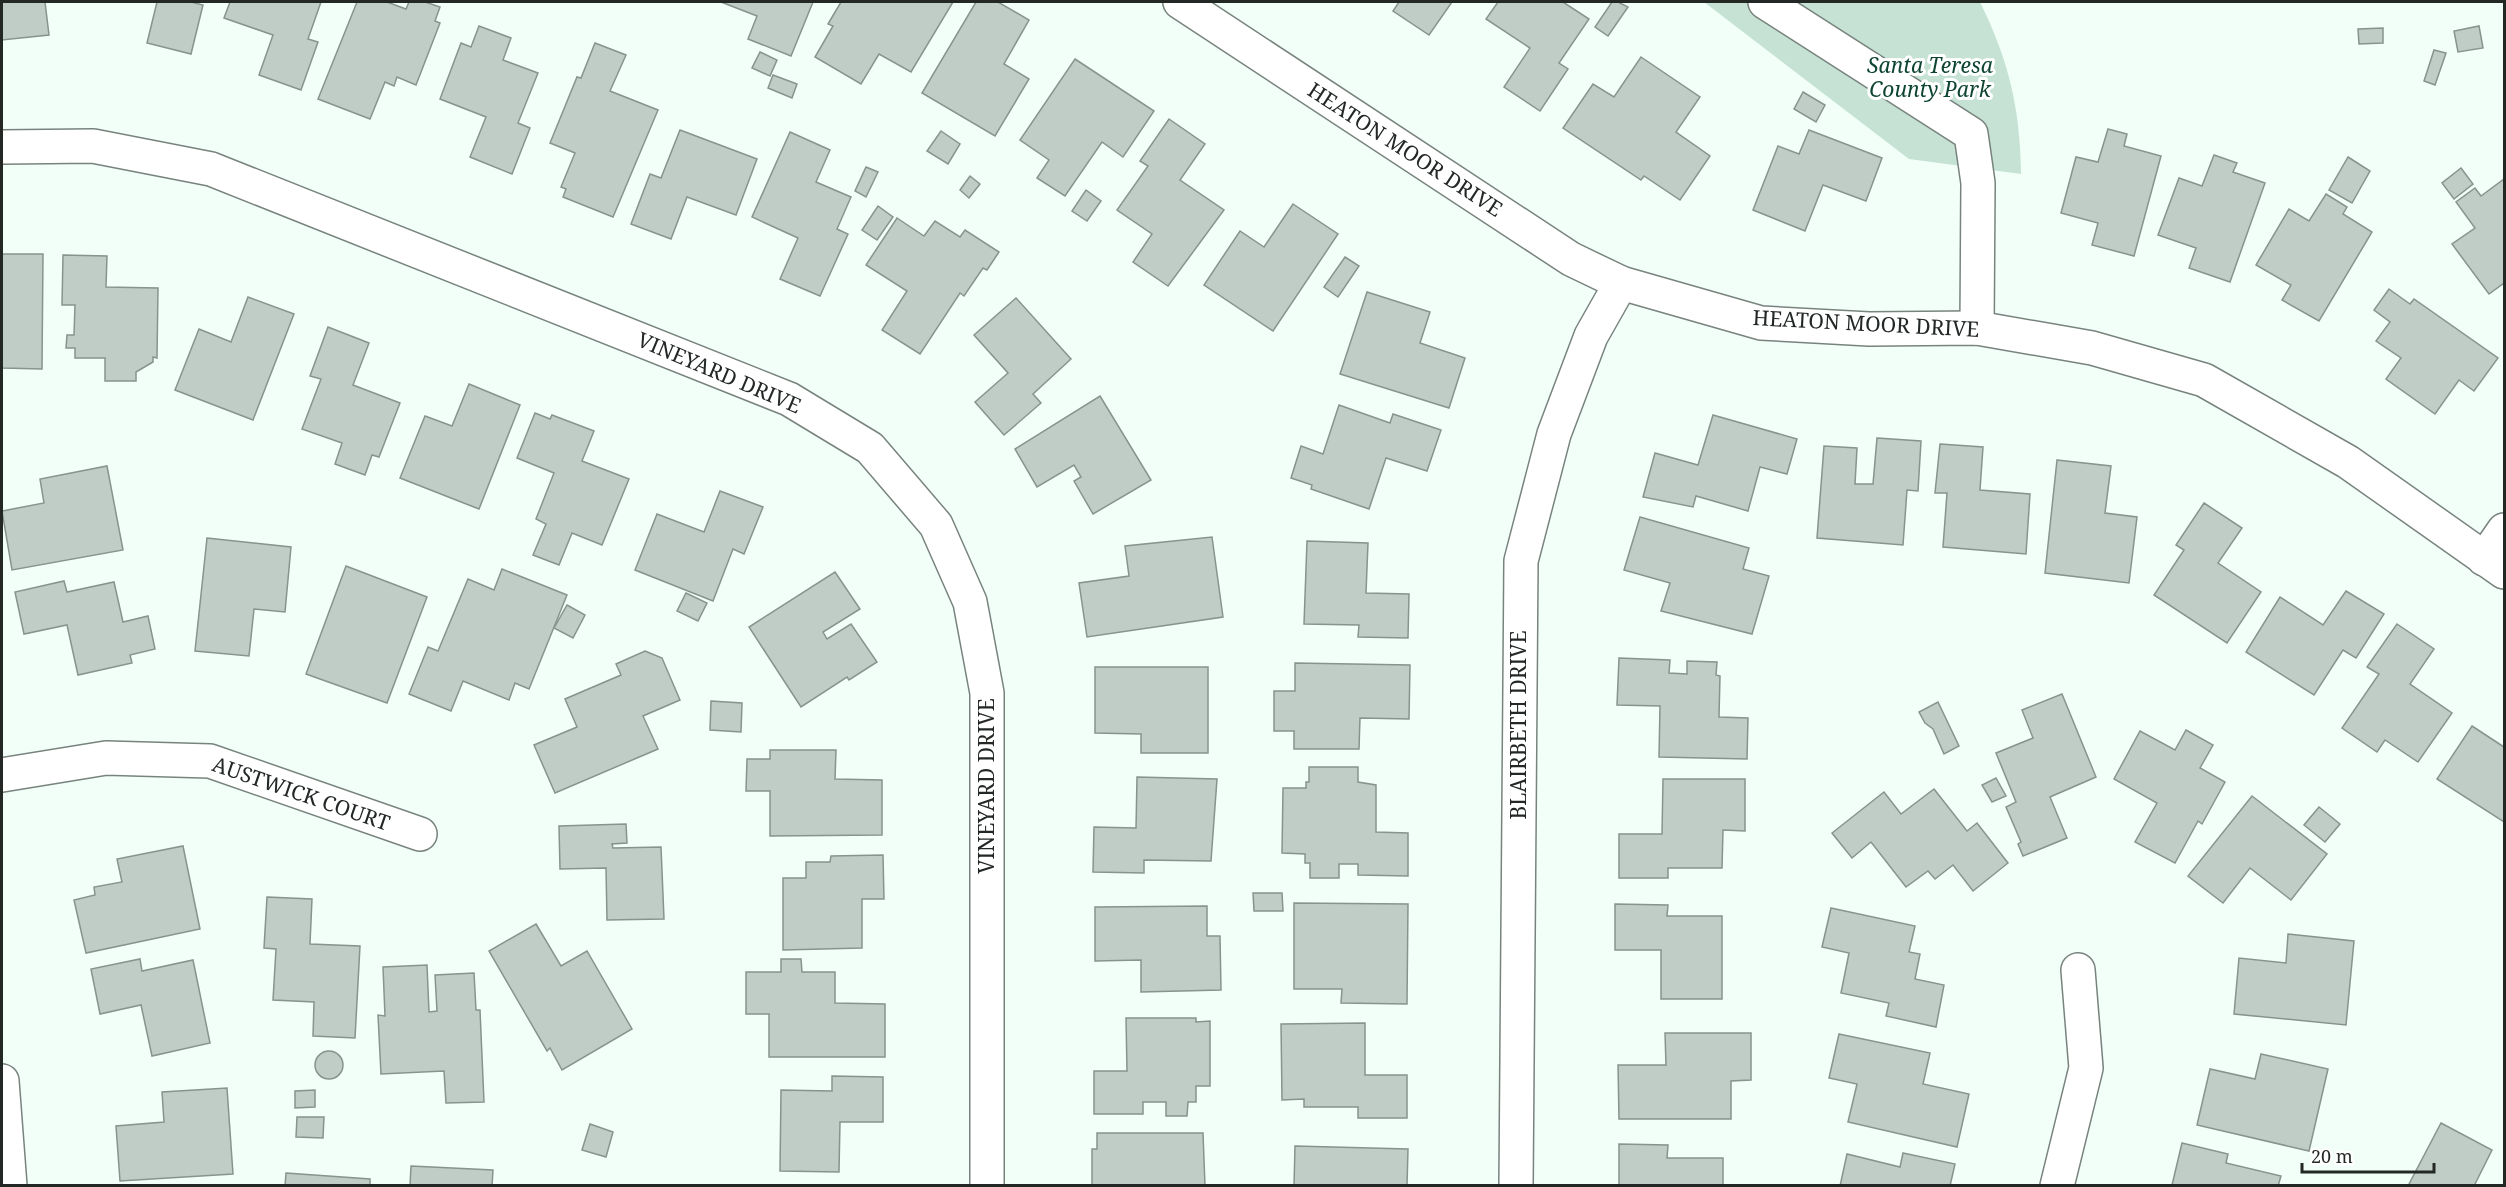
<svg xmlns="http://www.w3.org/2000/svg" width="2506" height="1187" font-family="'Noto Serif',serif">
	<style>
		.green { fill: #c5e2d4 }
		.building { fill: #c0ccc6; stroke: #87938d; stroke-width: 1.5 }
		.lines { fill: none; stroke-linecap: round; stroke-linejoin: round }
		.minor-casing { stroke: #78837e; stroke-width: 36 }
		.minor { stroke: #fff; stroke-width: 33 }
		.labels { text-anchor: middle; stroke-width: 6; stroke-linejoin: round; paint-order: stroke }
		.park-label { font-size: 21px; font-style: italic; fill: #0e4532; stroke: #fff }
		.street-label { font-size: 21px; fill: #232825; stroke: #fff }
	</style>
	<rect width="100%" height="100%" fill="#f2fff9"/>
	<path class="green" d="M1704 2H1980C2009 61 2020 108 2021 174L1909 159Z"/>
	<g class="building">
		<path d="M2 2H45L49 35 2 40Z"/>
		<path d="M157 2H191L203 5 191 54 147 43Z"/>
		<path d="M230 2H321L308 39 318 42 301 90 259 75 273 35 224 18Z"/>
		<path d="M357 2H387L406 9 409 2H425L440 7 435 21 440 23 416 85 397 77 394 86 385 82 370 119 318 99Z"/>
		<path d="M721 2H813L791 56 748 39 757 16Z"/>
		<path d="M841 2H953L911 72 879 54 861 84 815 57 833 26 828 24Z"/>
		<path d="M976 2H998L1029 20 1004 64 1029 79 995 136 922 93Z"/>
		<path d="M1399 2H1452L1429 35 1393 11Z"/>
		<path d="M1498 2H1563L1589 19 1559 63 1568 69 1540 111 1504 87 1530 48 1486 19Z"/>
		<path d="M1612 2H1618L1628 7 1608 36 1595 27Z"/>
		<path d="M479 26 511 38 503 60 538 73 518 123 530 128 512 174 470 157 486 117 440 99 461 43 471 47Z"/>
		<path d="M2479 26 2483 48 2458 52 2454 31Z"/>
		<path d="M2383 28V43L2359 44 2358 29Z"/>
		<path d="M595 43 626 55 610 91 658 110 613 217 563 197 566 189 561 187 575 153 550 143 577 77 581 78Z"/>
		<path d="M2434 50 2446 53 2435 85 2424 81Z"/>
		<path d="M760 52 777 60 770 76 752 68Z"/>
		<path d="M1641 57 1700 97 1676 132 1710 156 1680 200 1644 176 1641 180 1563 128 1593 84 1614 97Z"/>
		<path d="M1075 59 1154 111 1123 157 1102 142 1065 196 1037 178 1049 160 1020 140Z"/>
		<path d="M773 75 797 84 792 98 768 88Z"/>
		<path d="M1803 92 1825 105 1816 122 1794 109Z"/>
		<path d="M1169 119 1205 144 1180 180 1224 210 1168 286 1133 262 1152 234 1117 210 1148 166 1140 161Z"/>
		<path d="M2108 129 2127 134 2124 146 2161 156 2134 256 2092 245 2098 223 2061 213 2076 157 2098 162Z"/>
		<path d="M680 130 757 159 736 215 687 197 671 239 631 224 650 174 661 178Z"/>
		<path d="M1809 130 1882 158 1866 201 1823 185 1805 231 1753 210 1778 146 1799 154Z"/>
		<path d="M941 131 960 144 948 164 927 151Z"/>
		<path d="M790 132 830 150 816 182 851 197 837 229 848 234 820 296 780 279 798 238 752 217Z"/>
		<path d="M2214 155 2237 163 2233 172 2265 183 2230 282 2189 268 2196 248 2158 235 2179 178 2202 186Z"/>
		<path d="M2348 157 2370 171 2352 203 2329 190Z"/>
		<path d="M866 167 878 172 866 197 855 191Z"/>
		<path d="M2461 168 2473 184 2454 199 2442 183Z"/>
		<path d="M970 176 980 184 969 198 960 190Z"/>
		<path d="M2504 179V283L2489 294 2452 244 2475 228 2456 202 2475 188 2481 196Z"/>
		<path d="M1086 190 1101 201 1087 221 1072 211Z"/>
		<path d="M2326 194 2347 207 2343 214 2372 232 2319 321 2282 300 2291 285 2256 265 2289 209 2309 221Z"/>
		<path d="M1293 204 1338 234 1273 331 1204 285 1240 231 1264 247Z"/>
		<path d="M878 206 893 217 877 240 862 230Z"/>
		<path d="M897 218 924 236 935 221 960 237 965 230 999 252 987 270 983 268 964 296 960 293 920 354 882 330 907 291 866 265Z"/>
		<path d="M2 254H43L42 369 2 368Z"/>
		<path d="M63 255 107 256 106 287 158 288 157 358 153 357V362L136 372V381H105V358H75V348H66L67 335H74L75 305H62Z"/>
		<path d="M1345 257 1359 266 1338 297 1324 287Z"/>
		<path d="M2389 289 2410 304 2414 299 2498 358 2474 391 2459 380 2435 414 2386 379 2401 358 2376 341 2390 322 2374 310Z"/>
		<path d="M1367 292 1430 312 1420 343 1465 358 1449 408 1340 374Z"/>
		<path d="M248 297 294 314 253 420 175 390 199 329 231 342Z"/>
		<path d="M1016 298 1071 359 1033 394 1041 403 1004 435 975 402 1008 373 974 335Z"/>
		<path d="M328 327 369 343 353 385 400 403 379 457 372 455 365 475 335 464 342 443 302 429 321 379 310 376Z"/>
		<path d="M469 384 520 405 479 509 400 478 425 416 452 426Z"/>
		<path d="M1100 396 1151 480 1093 514 1074 481 1081 477 1074 465 1037 487 1015 449Z"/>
		<path d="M1339 405 1390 423 1393 414 1441 430 1427 471 1386 458 1369 509 1311 489 1312 485 1291 478 1301 446 1323 454Z"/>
		<path d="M535 413 550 419 552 415 594 431 582 461 629 479 602 545 572 533 559 565 533 555 546 524 536 519 554 473 517 458Z"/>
		<path d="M1713 415 1797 439 1787 474 1760 467 1748 511 1696 496 1693 507 1643 497 1655 453 1698 465Z"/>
		<path d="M1877 438 1921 441 1918 491 1907 490 1903 545 1817 538 1824 446 1857 448 1855 484H1873Z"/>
		<path d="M1940 444 1983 447 1980 490 2030 494 2026 554 1943 547 1947 493H1935Z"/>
		<path d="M2057 460 2111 466 2105 513 2137 517 2129 583 2045 573Z"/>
		<path d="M107 466 123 550 12 570 2 511 44 503 40 479Z"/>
		<path d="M720 491 763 507 744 554 733 549 713 601 635 570 657 514 704 532Z"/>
		<path d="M2204 503 2242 528 2218 563 2261 592 2227 643 2154 595 2184 550 2176 545Z"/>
		<path d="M1640 517 1749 548 1743 569 1769 576 1752 634 1661 611 1670 583 1624 570Z"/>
		<path d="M1212 537 1223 617 1087 637 1079 583 1129 576 1125 546Z"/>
		<path d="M207 538 291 547 285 612 254 609 249 656 195 651Z"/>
		<path d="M1307 541 1368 543 1366 593 1409 594 1408 638 1358 637 1359 625 1304 624Z"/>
		<path d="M346 566 427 597 387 703 306 674Z"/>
		<path d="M502 569 567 595 529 689 515 683 509 700 463 681 451 711 409 694 428 647 438 651 468 579 494 590Z"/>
		<path d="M835 572 860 609 823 632 827 639 851 624 877 662 849 680 847 677 801 707 749 627Z"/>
		<path d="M64 581 67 592 114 582 123 622 148 616 155 649 130 655 132 663 78 675 67 625 24 634 15 592Z"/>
		<path d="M2346 591 2384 614 2356 658 2343 650 2314 695 2246 652 2280 597 2323 625Z"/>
		<path d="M686 593 707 603 698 621 677 611Z"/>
		<path d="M567 605 585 615 573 638 554 628Z"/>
		<path d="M2397 624 2434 649 2410 684 2452 713 2418 762 2385 740 2377 752 2342 728 2379 674 2367 667Z"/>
		<path d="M645 651 662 658 680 700 643 716 658 749 555 793 534 745 577 727 565 699 621 675 616 664Z"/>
		<path d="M1619 658 1670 660 1669 673 1687 674V661L1717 662 1716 675 1720 676 1719 717 1748 718 1747 759 1659 757 1660 706 1617 705Z"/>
		<path d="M1295 663 1410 665 1409 719 1360 718 1359 749H1294V731H1274V691H1295Z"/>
		<path d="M1095 667H1208V753H1141V734L1095 733Z"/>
		<path d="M2062 694 2096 777 2050 797 2067 838 2023 856 2018 844 2021 842 2006 807 2016 802 1996 753 2033 738 2022 710Z"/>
		<path d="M711 701 742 703 741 732 710 730Z"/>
		<path d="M1938 702 1959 746 1944 754 1933 729 1925 723 1919 712Z"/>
		<path d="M2472 726 2504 747V822L2437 779Z"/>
		<path d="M2186 730 2213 745 2200 768 2225 782 2202 824 2198 821 2175 863 2135 842 2157 803 2114 779 2140 731 2175 750Z"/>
		<path d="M770 750H836L835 779 882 780V835L770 836V791H746L747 759H770Z"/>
		<path d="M1309 767H1358V782L1376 785V832L1408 833V876L1358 875V864H1339V878H1310V863H1305V854L1282 853 1283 788H1306V782H1309Z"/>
		<path d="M1137 777 1217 779 1211 861 1144 860V873L1093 872 1094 827 1136 828Z"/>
		<path d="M1996 778 2006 796 1992 802 1982 785Z"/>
		<path d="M1663 779H1745V831L1723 830 1722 868H1668V878H1619V834H1662Z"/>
		<path d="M1934 789 1967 831 1977 823 2008 863 1973 891 1953 865 1935 879 1928 871 1906 887 1871 842 1852 858 1832 833 1884 792 1901 814Z"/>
		<path d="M2252 796 2327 854 2291 900 2250 868 2223 903 2188 876Z"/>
		<path d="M2319 807 2340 824 2325 842 2304 825Z"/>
		<path d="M626 824 627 843 612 844 613 848 661 847 664 919 607 920 606 868 560 869 559 826Z"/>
		<path d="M183 846 200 929 86 953 74 900 95 895 94 887 122 882 117 859Z"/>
		<path d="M883 855 884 899H862V948L783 950V878H806V862H830L831 856Z"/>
		<path d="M1253 893H1282L1283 911H1254Z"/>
		<path d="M267 897 312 899 310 944 360 946 355 1038 313 1036 314 1002 273 1000 276 949 264 948Z"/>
		<path d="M1294 903 1408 904 1407 1004 1341 1003 1342 989H1294Z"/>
		<path d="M1615 904 1668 905 1667 916H1722V999H1661V950H1615Z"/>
		<path d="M1207 906V936H1220L1221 990 1141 992V960L1095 961V907Z"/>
		<path d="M1831 908 1915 926 1909 952 1920 954 1915 979 1944 985 1936 1027 1886 1016 1889 1003 1841 993 1849 953 1822 947Z"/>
		<path d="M536 924 561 966 587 951 632 1029 562 1070 550 1048 547 1051 489 951Z"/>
		<path d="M2288 934 2354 941 2346 1025 2234 1014 2239 958 2286 963Z"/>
		<path d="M140 959 142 971 193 960 210 1043 152 1056 141 1005 100 1014 91 969Z"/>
		<path d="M781 959H801L802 972H835V1003L885 1004V1057H769V1014H746V972H781Z"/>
		<path d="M427 965 429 1012 437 1011 435 975 474 973 476 1010H480L484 1102 446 1103 444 1071 381 1074 378 1015 385 1016 383 967Z"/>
		<path d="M1126 1018H1196V1022L1210 1021V1086H1196V1102H1188L1187 1116H1166V1102H1143V1114H1094V1071H1127Z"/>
		<path d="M1365 1023V1075H1407V1118H1358V1107H1304V1099L1282 1100 1281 1024Z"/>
		<path d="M1665 1033H1751V1080L1731 1081V1119H1619L1618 1065H1666Z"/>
		<path d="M1839 1034 1930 1053 1923 1084 1969 1094 1957 1147 1848 1122 1857 1084 1829 1078Z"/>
		<circle cx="329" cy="1065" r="14"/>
		<path d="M2261 1054 2328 1069 2309 1151 2197 1125 2210 1069 2255 1079Z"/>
		<path d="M832 1076 883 1077V1122H840L839 1172 780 1171 781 1090 832 1091Z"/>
		<path d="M227 1088 233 1174 120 1181 116 1126 164 1122 162 1092Z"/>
		<path d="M315 1090V1107L295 1108V1091Z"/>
		<path d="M297 1117H324L323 1138 296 1137Z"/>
		<path d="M2441 1123 2492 1150 2474 1186H2408Z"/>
		<path d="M590 1124 613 1132 606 1157 582 1150Z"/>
		<path d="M1097 1133H1203L1205 1186H1092V1149H1097Z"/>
		<path d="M2182 1143 2228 1154 2226 1163 2281 1176 2278 1186 2172 1185Z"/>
		<path d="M1619 1144 1668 1145 1667 1158H1723V1186H1619Z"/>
		<path d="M1295 1146 1408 1149 1407 1186H1294Z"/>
		<path d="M1903 1153 1955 1164 1950 1186H1840L1847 1154 1900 1167Z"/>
		<path d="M411 1166 493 1170 492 1186H410Z"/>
		<path d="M286 1173 370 1179V1186H285Z"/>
	</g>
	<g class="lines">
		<g class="minor-casing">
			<g id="minor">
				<path d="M1180 2 1571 259 1621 283 1761 323 1869 329 1977 328 2092 348 2204 380 2348 462 2504 572"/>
				<path d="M1765 2 1971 134 1978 183 1977 328"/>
				<path d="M2 147 93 146 211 169 789 399 870 448 936 525 970 602 987 693V1186"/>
				<path d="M2484 559 2504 530"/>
				<path d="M2 775 106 758 210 761 420 834"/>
				<path d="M2 1081 10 1186"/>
				<path d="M1516 1186 1521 561 1554 434 1591 336 1621 283"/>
				<path d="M2057 1186 2086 1068 2078 970"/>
			</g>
		</g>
		<use href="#minor" class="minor"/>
	</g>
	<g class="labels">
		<g class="park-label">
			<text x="1930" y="73">Santa Teresa<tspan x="1930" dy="24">County Park</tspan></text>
		</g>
		<g class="street-label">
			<text transform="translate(1405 150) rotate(33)" y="7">HEATON MOOR DRIVE</text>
			<text transform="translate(1866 324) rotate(3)" y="7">HEATON MOOR DRIVE</text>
			<text transform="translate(719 373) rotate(23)" y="7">VINEYARD DRIVE</text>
			<text transform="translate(1519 725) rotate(-90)" y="7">BLAIRBETH DRIVE</text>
			<text transform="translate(987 786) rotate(-90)" y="7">VINEYARD DRIVE</text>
			<text transform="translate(301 794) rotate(19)" y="7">AUSTWICK COURT</text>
		</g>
	</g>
	<rect width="2506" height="1187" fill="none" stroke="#232825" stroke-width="6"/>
	<path d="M2302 1163v9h132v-9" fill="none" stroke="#232825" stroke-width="3"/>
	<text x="2311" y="1163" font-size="18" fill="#232825" stroke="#ffffff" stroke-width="4.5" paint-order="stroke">20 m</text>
</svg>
